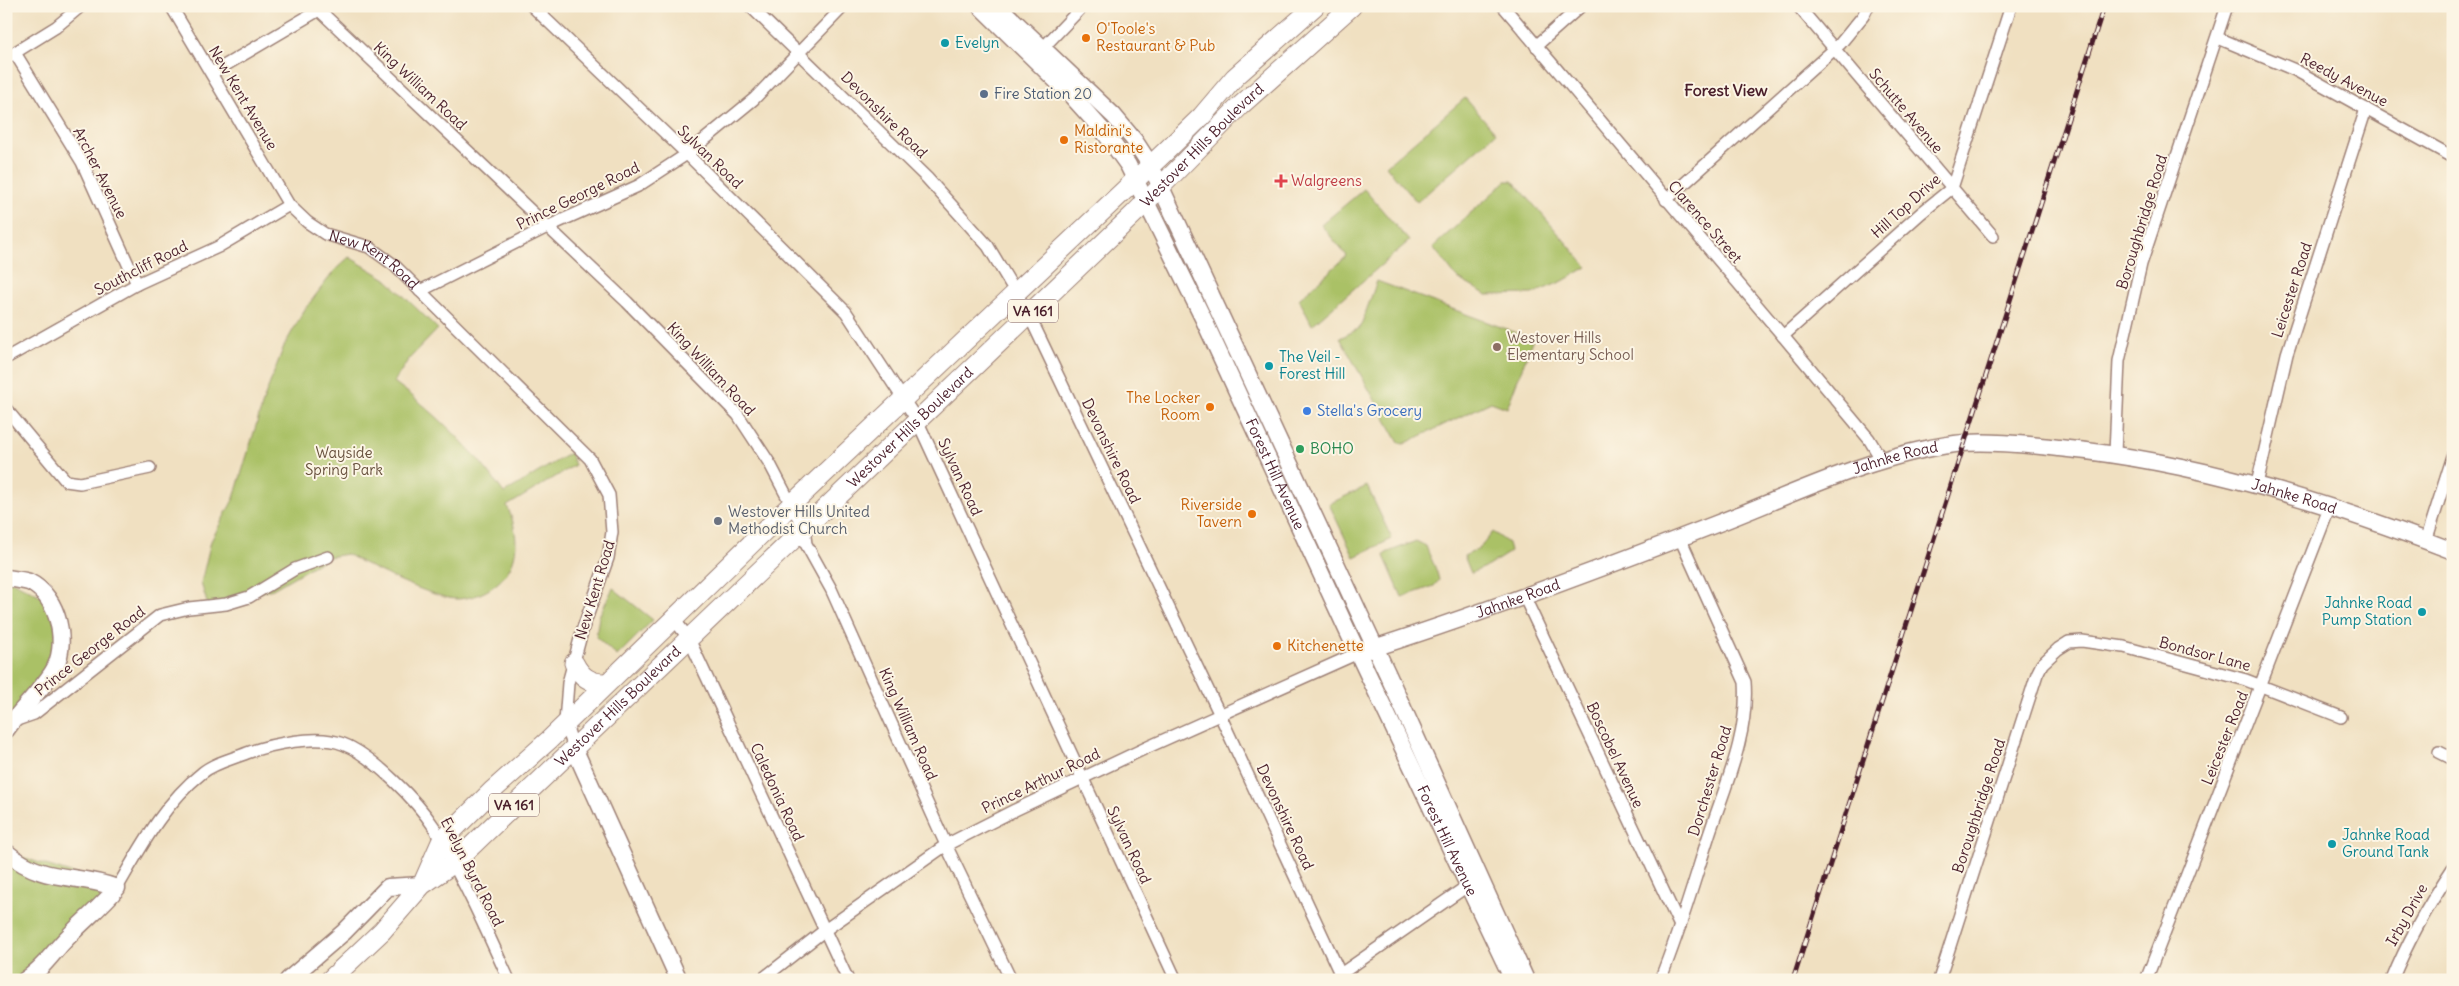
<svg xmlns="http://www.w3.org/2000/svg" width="2459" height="986" font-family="Delius,sans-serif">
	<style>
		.green { fill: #aac166; stroke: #7a7048 }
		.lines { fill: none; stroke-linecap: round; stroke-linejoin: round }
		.street-casing { stroke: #9d8076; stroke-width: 14 }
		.secondary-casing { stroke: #9d8076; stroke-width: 19 }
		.primary-casing { stroke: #9d8076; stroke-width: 21 }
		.street { stroke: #fff; stroke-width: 11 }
		.secondary { stroke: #fff; stroke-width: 16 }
		.primary { stroke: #fff; stroke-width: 19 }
		.rail-casing { stroke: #4a1f2b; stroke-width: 5 }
		.rail { stroke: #fcf5e5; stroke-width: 3; stroke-dasharray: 9; stroke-linecap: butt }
		.food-dot { fill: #e8710a; stroke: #fcf5e5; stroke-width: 2 }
		.culture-dot { fill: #0f9aa8; stroke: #fcf5e5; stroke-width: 2 }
		.service-dot { fill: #5c6f8a; stroke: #fcf5e5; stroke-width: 2 }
		.health-dot { fill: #e0444e; stroke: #fcf5e5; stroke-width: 2 }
		.education-dot { fill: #8d6e63; stroke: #fcf5e5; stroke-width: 2 }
		.shop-dot { fill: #3f7fe0; stroke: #fcf5e5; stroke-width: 2 }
		.leisure-dot { fill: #2e9e5b; stroke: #fcf5e5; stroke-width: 2 }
		.worship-dot { fill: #6b7280; stroke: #fcf5e5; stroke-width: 2 }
		.labels { text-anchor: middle; stroke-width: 4; stroke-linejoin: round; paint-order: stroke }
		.shield { fill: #fcf5e5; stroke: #7f5f63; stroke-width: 1 }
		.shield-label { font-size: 14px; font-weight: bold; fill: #4a1f2b }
		.food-label { font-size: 15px; fill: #c56008; stroke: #fcf5e5; text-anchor: start }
		.culture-label { font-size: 15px; fill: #0d838f; stroke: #fcf5e5; text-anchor: start }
		.street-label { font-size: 15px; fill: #4a1f2b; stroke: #fcf5e5 }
		.service-label { font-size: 15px; fill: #4e5e75; stroke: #fcf5e5; text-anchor: start }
		.health-label { font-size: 15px; fill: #be3a42; stroke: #fcf5e5; text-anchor: start }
		.education-label { font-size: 15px; fill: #785e54; stroke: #fcf5e5; text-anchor: start }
		.shop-label { font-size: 15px; fill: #366cbe; stroke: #fcf5e5; text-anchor: start }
		.leisure-label { font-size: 15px; fill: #27864d; stroke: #fcf5e5; text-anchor: start }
		.park-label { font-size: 15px; fill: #67503d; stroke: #fcf5e5 }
		.worship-label { font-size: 15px; fill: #5b616d; stroke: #fcf5e5; text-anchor: start }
		.neighbourhood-label { font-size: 16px; font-weight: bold; fill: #4a1f2b; stroke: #fcf5e5 }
	</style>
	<rect width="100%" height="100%" fill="#fcf5e5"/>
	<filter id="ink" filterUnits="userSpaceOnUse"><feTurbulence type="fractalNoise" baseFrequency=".02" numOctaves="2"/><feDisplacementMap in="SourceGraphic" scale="10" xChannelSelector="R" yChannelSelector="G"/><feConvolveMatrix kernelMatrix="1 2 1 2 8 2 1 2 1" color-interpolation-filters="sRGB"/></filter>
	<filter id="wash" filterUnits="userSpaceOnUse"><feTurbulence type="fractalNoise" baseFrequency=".0096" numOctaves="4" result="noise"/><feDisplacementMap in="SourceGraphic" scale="20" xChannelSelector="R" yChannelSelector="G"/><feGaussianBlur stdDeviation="1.12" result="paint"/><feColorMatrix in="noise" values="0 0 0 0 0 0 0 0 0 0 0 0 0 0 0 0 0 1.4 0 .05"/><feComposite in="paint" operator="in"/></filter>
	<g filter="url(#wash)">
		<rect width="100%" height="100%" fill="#f0e0c1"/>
		<g class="green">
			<path d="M1465 98 1496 133 1417 202 1386 166Z"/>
			<path d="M1506 181H1512L1516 184 1587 267 1563 281 1532 294 1487 295 1457 278 1433 247Z"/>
			<path d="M1364 189 1409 241 1312 325 1299 299 1347 256 1321 225Z"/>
			<path d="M349 257 386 279 438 329 408 360 394 382C435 412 475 451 504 493L570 453 575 465 507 506C516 526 521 551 508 571 497 588 478 598 457 599 435 599 366 566 347 554L328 557 273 589 208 606 201 583 211 541 234 498 265 396 284 346 305 309 335 270Z"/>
			<path d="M1377 281 1533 339 1507 408 1491 402 1404 444 1399 443 1340 338 1360 328Z"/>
			<path d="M1367 486 1392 539 1354 557 1329 504Z"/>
			<path d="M1493 532 1508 543 1510 552 1488 566 1471 573 1464 556 1479 549Z"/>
			<path d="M1416 541 1426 546C1430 558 1436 566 1439 580L1434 586 1402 597 1384 556 1386 553Z"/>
			<path d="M6 578 49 600 61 650 6 730Z"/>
			<path d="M613 588 653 620 617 656 596 637 599 616Z"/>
			<path d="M6 852 117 888 25 980H6Z"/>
		</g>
	</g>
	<g filter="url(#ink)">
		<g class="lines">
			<g class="street-casing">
				<g id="street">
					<path id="s1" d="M171 6 289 205 307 222 325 234 369 247 394 265 590 459 609 495 612 532 608 558 583 628 568 683 565 722 574 748"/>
					<path d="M532 6 687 154 846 312 917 420 1176 980"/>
					<path d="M750 6 927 178 988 246 1029 315 1220 715 1343 980"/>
					<path d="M1503 6 1783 336 1869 439 1881 459"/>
					<path d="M1798 6 1993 236"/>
					<path d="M319 10 627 302 738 415 770 464 804 529 806 544 831 589 946 845 1011 980"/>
					<path d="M2218 38 2295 70 2453 157"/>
					<path d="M1536 46 1581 6"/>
					<path d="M1039 52 1083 6"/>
					<path d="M15 53 82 162 137 284"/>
					<path d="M6 58 56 27 81 6"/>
					<path d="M212 73 324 7"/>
					<path d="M1666 200 1840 44 1863 16 1868 6"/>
					<path d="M420 291 547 227 638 186 687 154 754 99 844 6"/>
					<path d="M1783 336 1921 213 1952 188 2011 6"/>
					<path d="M6 358 137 284 218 247 289 205"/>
					<path d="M6 409 66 481 80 483 150 468"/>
					<path d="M2115 453 2119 361 2141 264 2227 6"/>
					<path d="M2257 484 2287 354 2366 109"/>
					<path d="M2426 541 2453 456"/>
					<path d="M1524 596 1680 926"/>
					<path d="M674 619 689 639 848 980"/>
					<path d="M14 721 34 714 160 615 189 608 226 604 249 597 295 569 328 557"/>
					<path d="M2439 752 2453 759"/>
					<path d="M117 888C141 847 164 803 202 773 214 763 232 759 247 753 271 744 317 734 343 744 372 755 417 801 434 827 437 832 439 839 442 844 468 888 488 934 509 980"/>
					<path d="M761 980 825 930 946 845 1015 810 1148 747 1358 653"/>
					<path d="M1332 980 1473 882"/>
					<path d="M1660 980C1679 934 1693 885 1708 838 1724 788 1749 736 1745 682L1680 538"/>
					<path d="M1939 980 2037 674 2042 664 2058 649 2069 642 2082 641 2124 647 2246 680 2341 717"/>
					<path d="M2146 980 2330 506"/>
					<path d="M2392 980C2408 940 2429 904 2453 868"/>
				</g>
			</g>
			<g class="secondary-casing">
				<g id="secondary">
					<path id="s2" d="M980 6 1069 93 1105 133 1128 165 1203 318 1348 632 1513 980"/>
					<path d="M998 6 1114 116 1134 140 1151 166 1388 675 1526 980"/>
					<path d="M6 578C13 579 22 580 29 582 59 596 70 646 52 673 39 693 20 710 6 730"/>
					<path id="s3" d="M1358 653C1479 615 1598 570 1716 524 1794 494 1872 455 1955 444 1984 440 2030 445 2059 448 2195 461 2326 502 2453 551"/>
					<path d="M574 748 679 980"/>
					<path d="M6 852C46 885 74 872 117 888 101 907 84 920 67 938 53 952 43 969 25 980"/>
					<path d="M288 980 344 932 388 887 422 885"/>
				</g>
			</g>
			<g class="primary-casing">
				<g id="primary">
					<path d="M574 663C581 677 591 684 607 683"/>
					<path d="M423 883 441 842 493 790 549 740 791 505 1165 152 1202 116 1235 77 1315 6"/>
					<path id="s4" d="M330 980 382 931 422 885 454 863 482 836 1135 213 1240 106 1352 6"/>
				</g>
			</g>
			<use href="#street" class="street"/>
			<use href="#secondary" class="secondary"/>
			<use href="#primary" class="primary"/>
			<g class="rail-casing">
				<path id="rail" d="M1793 980 2104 6"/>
			</g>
			<use href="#rail" class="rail"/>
		</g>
	</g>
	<g class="food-dot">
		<circle cx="1086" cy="38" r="5"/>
		<circle cx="1064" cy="140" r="5"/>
		<circle cx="1210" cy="407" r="5"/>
		<circle cx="1252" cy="514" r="5"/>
		<circle cx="1277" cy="646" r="5"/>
	</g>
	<g class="culture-dot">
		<circle cx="945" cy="43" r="5"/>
		<circle cx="1269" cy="366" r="5"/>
		<circle cx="2422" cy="612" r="5"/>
		<circle cx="2332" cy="844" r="5"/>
	</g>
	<circle class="service-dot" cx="984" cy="94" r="5"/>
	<path class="health-dot" d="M1278.5 173.5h5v5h5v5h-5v5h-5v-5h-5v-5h5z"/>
	<circle class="education-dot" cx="1497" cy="347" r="5"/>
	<circle class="shop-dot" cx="1307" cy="411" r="5"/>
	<circle class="leisure-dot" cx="1300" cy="449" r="5"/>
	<circle class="worship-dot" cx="718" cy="521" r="5"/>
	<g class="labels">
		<g class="shield">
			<rect x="1008" y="299.5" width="50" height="23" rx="4"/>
			<rect x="489" y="793.5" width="50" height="23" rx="4"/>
		</g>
		<g class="shield-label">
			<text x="1033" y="316">VA 161</text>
			<text x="514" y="810">VA 161</text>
		</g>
		<g class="food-label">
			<text x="1096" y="34">O'Toole's<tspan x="1096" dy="17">Restaurant &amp; Pub</tspan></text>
			<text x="1074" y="136">Maldini's<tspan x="1074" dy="17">Ristorante</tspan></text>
			<text x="1200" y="403" text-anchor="end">The Locker<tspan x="1200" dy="17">Room</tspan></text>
			<text x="1242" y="510" text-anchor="end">Riverside<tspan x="1242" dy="17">Tavern</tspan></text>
			<text x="1287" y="651">Kitchenette</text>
		</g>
		<g class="culture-label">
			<text x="955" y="48">Evelyn</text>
			<text x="1279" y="362">The Veil -<tspan x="1279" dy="17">Forest Hill</tspan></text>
			<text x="2412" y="608" text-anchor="end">Jahnke Road<tspan x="2412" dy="17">Pump Station</tspan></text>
			<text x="2342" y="840">Jahnke Road<tspan x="2342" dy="17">Ground Tank</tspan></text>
		</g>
		<g class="street-label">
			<text transform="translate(2344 80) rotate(28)" y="5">Reedy Avenue</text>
			<text transform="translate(420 86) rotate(43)" y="5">King William Road</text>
			<text transform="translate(243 98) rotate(59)" y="5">New Kent Avenue</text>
			<text transform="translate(1906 111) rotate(50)" y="5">Schutte Avenue</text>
			<text transform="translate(884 115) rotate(45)" y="5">Devonshire Road</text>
			<text dy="5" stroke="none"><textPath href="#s4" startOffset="1208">Westover Hills Boulevard</textPath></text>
			<text transform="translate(710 157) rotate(44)" y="5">Sylvan Road</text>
			<text transform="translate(100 173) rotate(63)" y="5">Archer Avenue</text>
			<text transform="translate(578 196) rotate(-26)" y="5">Prince George Road</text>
			<text transform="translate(1906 206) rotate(-42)" y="5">Hill Top Drive</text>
			<text transform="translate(1705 222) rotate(49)" y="5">Clarence Street</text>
			<text transform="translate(2142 222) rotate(-73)" y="5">Boroughbridge Road</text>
			<text dy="5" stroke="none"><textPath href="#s1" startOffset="334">New Kent Road</textPath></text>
			<text transform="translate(141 268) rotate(-27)" y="5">Southcliff Road</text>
			<text transform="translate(2292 290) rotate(-72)" y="5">Leicester Road</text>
			<text transform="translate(711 369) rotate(47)" y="5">King William Road</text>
			<text dy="5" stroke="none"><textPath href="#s4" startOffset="802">Westover Hills Boulevard</textPath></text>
			<text transform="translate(1111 451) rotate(64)" y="5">Devonshire Road</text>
			<text dy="5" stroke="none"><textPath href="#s3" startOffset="572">Jahnke Road</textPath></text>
			<text dy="5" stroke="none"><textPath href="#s2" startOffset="560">Forest Hill Avenue</textPath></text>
			<text transform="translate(960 477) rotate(65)" y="5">Sylvan Road</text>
			<text dy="5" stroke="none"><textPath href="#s3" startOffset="978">Jahnke Road</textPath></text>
			<text transform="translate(595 590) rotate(-73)" y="5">New Kent Road</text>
			<text dy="5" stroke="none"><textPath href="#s3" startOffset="169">Jahnke Road</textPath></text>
			<text transform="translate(90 651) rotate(-38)" y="5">Prince George Road</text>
			<text transform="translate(2205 654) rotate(15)" y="5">Bondsor Lane</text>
			<text dy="5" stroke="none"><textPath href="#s4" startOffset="398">Westover Hills Boulevard</textPath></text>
			<text transform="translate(908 724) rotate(66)" y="5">King William Road</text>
			<text transform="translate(2225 738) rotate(-68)" y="5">Leicester Road</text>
			<text transform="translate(1615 755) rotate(65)" y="5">Boscobel Avenue</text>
			<text transform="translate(1041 781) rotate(-26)" y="5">Prince Arthur Road</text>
			<text transform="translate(1710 781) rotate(-73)" y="5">Dorchester Road</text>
			<text transform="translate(777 792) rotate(65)" y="5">Caledonia Road</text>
			<text transform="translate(1979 806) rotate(-72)" y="5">Boroughbridge Road</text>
			<text transform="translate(1285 817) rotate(65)" y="5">Devonshire Road</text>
			<text dy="5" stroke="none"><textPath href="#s2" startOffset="965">Forest Hill Avenue</textPath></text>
			<text transform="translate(1129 845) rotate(65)" y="5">Sylvan Road</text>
			<text transform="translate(472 872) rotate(63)" y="5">Evelyn Byrd Road</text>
			<text transform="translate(2407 915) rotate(-61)" y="5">Irby Drive</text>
		</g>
		<g class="service-label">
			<text x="994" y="99">Fire Station 20</text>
		</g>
		<g class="health-label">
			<text x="1291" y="186">Walgreens</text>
		</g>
		<g class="education-label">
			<text x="1507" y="343">Westover Hills<tspan x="1507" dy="17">Elementary School</tspan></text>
		</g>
		<g class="shop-label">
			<text x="1317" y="416">Stella's Grocery</text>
		</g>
		<g class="leisure-label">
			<text x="1310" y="454">BOHO</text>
		</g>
		<g class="park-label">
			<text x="344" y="458">Wayside<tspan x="344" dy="17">Spring Park</tspan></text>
		</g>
		<g class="worship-label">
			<text x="728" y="517">Westover Hills United<tspan x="728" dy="17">Methodist Church</tspan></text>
		</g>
		<g class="neighbourhood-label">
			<text x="1726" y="96">Forest View</text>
		</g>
	</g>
	<rect width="2459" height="986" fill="none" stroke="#fcf5e5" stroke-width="25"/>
</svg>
